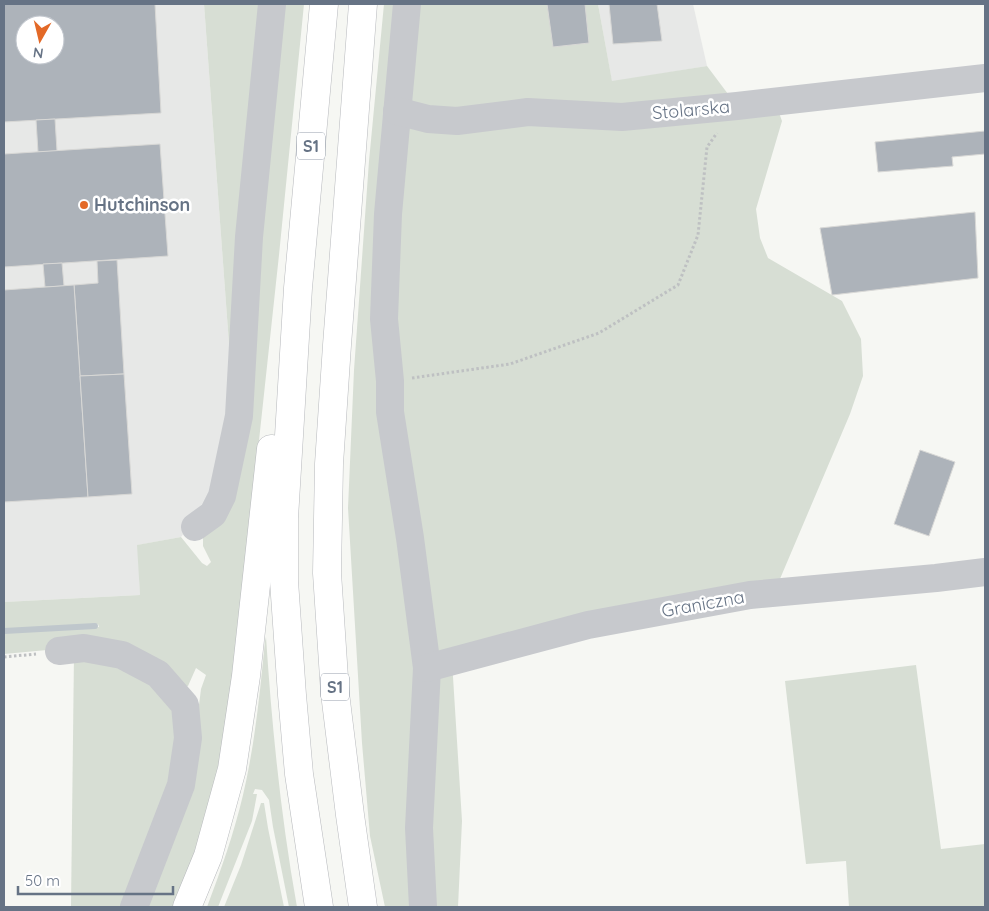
<svg xmlns="http://www.w3.org/2000/svg" width="989" height="911" font-family="Quicksand,sans-serif">
	<style>
		.built { fill: #e7e8e7; fill-rule: evenodd }
		.green { fill: #d7ded4 }
		.lines { fill: none; stroke-linecap: round; stroke-linejoin: round }
		.stream { stroke: #bfc7cc; stroke-width: 6 }
		.building { fill: #adb3ba; stroke: #d8d8d6; fill-rule: evenodd }
		.highway-casing { stroke: #b7b9bd; stroke-width: 29 }
		.path { stroke: #bec0c2; stroke-width: 3; stroke-dasharray: 2.5 2.5; stroke-linecap: butt }
		.minor { stroke: #c7c9cd; stroke-width: 28 }
		.highway { stroke: #fff; stroke-width: 28 }
		.poi-dot { fill: #e36927; stroke: #fff; stroke-width: 2 }
		.labels { text-anchor: middle; stroke-width: 5; stroke-linejoin: round; paint-order: stroke }
		.shield { fill: #fff; stroke: #949daa; stroke-width: 1 }
		.shield-label { font-size: 16px; font-weight: bold; fill: #667385 }
		.street-label { font-size: 18px; fill: #667385; stroke: #fff }
		.poi-label { font-size: 18px; font-weight: bold; fill: #667385; stroke: #fff; text-anchor: start }
	</style>
	<rect width="100%" height="100%" fill="#f6f7f3"/>
	<g class="built">
		<path d="M4 4H204L234 412 214 493 181 537 138 545 140 595 4 602ZM25 25H55V55H25Z"/>
		<path d="M598 4H693L707 66 612 82Z"/>
	</g>
	<g class="green">
		<path d="M204 4H268L234 412Z"/>
		<path d="M278 4H304L279 255 224 765 202 847 176 907H140L199 705 201 689 206 675 196 668 188 686 183 688 58 649 4 654V633L99 627 98 624 4 629V602L140 595 137 545 181 537 202 563 207 566 211 562 203 546V537L219 512Z"/>
		<path d="M384 4H598L612 81 707 66 737 106 775 102 782 121 756 209 760 238 768 258 842 301 861 339 863 376 850 414 774 593 452 661 462 821 458 907H385L370 836 362 743 348 508 354 370 369 161Z"/>
		<path d="M266 637C272 728 281 818 297 907H289L273 827 269 800 262 790 255 789 253 794H257L252 821 218 907H207C221 870 234 833 243 795 255 744 260 692 265 641Z"/>
		<path d="M74 653 109 657 172 699 184 745 129 907H71Z"/>
		<path d="M916 665 941 849 985 844V907H849L846 861 806 864 785 681Z"/>
		<path d="M261 803H264L268 828 284 907H224L241 865Z"/>
	</g>
	<g class="lines">
		<path class="stream" d="M4 631 95 626"/>
	</g>
	<g class="building">
		<path d="M4 4H155L161 113 4 122ZM25 25H55V55H25Z"/>
		<path d="M547 4H585L589 43 553 47Z"/>
		<path d="M609 4H657L662 41 613 44Z"/>
		<path d="M55 119 57 151 38 152 36 120Z"/>
		<path d="M985 131V154L952 157 953 166 878 172 875 142Z"/>
		<path d="M160 144 168 256 4 267V154Z"/>
		<path d="M975 212 978 278 832 295 820 228Z"/>
		<path d="M117 260 124 374 80 376 74 285 98 283 97 261Z"/>
		<path d="M62 263 64 286 45 287 43 264Z"/>
		<path d="M74 285 88 497 4 502V290Z"/>
		<path d="M124 374 132 494 88 497 80 376Z"/>
		<path d="M920 450 955 462 929 536 894 524Z"/>
	</g>
	<g class="lines">
		<g class="highway-casing">
			<g id="highway">
				<path d="M363 4 337 345 329 464 327 573 335 693 350 815 363 907"/>
				<path d="M187 907 208 856 232 769 246 676 271 449"/>
				<path d="M319 907 299 774 292 695 284 581V518L298 288 324 4"/>
			</g>
		</g>
		<g class="path">
			<path d="M412 378 510 364 599 333 678 285 698 235 707 147 717 133"/>
			<path d="M4 657 36 654"/>
		</g>
		<g class="minor">
			<path d="M407 4 388 214 384 319 390 381V412L410 538 427 668 419 828 423 907"/>
			<path d="M397 111 428 119 457 121 528 112 622 117 737 106 985 78"/>
			<path d="M195 527 213 514 222 496 239 416 249 237 272 4"/>
			<path d="M59 651 84 648 122 655 158 674 185 705 188 738 181 785 134 907"/>
			<path d="M427 668 588 625 750 595 936 578 985 572"/>
		</g>
		<use href="#highway" class="highway"/>
	</g>
	<circle class="poi-dot" cx="84" cy="205" r="5"/>
	<g class="labels">
		<g class="shield">
			<rect x="297" y="132.5" width="28" height="27" rx="4"/>
			<rect x="321" y="673.5" width="28" height="27" rx="4"/>
		</g>
		<g class="shield-label">
			<text x="311" y="152">S1</text>
			<text x="335" y="693">S1</text>
		</g>
		<g class="street-label">
			<text transform="translate(691 110) rotate(-5)" y="6">Stolarska</text>
			<text transform="translate(703 604) rotate(-10)" y="6">Graniczna</text>
		</g>
		<g class="poi-label">
			<text x="94" y="211">Hutchinson</text>
		</g>
	</g>
	<rect width="989" height="911" fill="none" stroke="#667385" stroke-width="10"/>
	<g transform="translate(40 40) rotate(188)"><circle r="24" fill="#ffffff" stroke="#c2c7ce"/>
	<path d="M0-4L9 19L0 12L-9 19Z" fill="#e36927"/>
	<text y="-8" font-size="14" font-weight="bold" text-anchor="middle" fill="#667385">N</text>
	</g>
	<path d="M18 886v8h155v-8" fill="none" stroke="#667385" stroke-width="2.5"/>
	<text x="25" y="886" font-size="15" fill="#667385" stroke="#ffffff" stroke-width="4" paint-order="stroke">50 m</text>
</svg>
